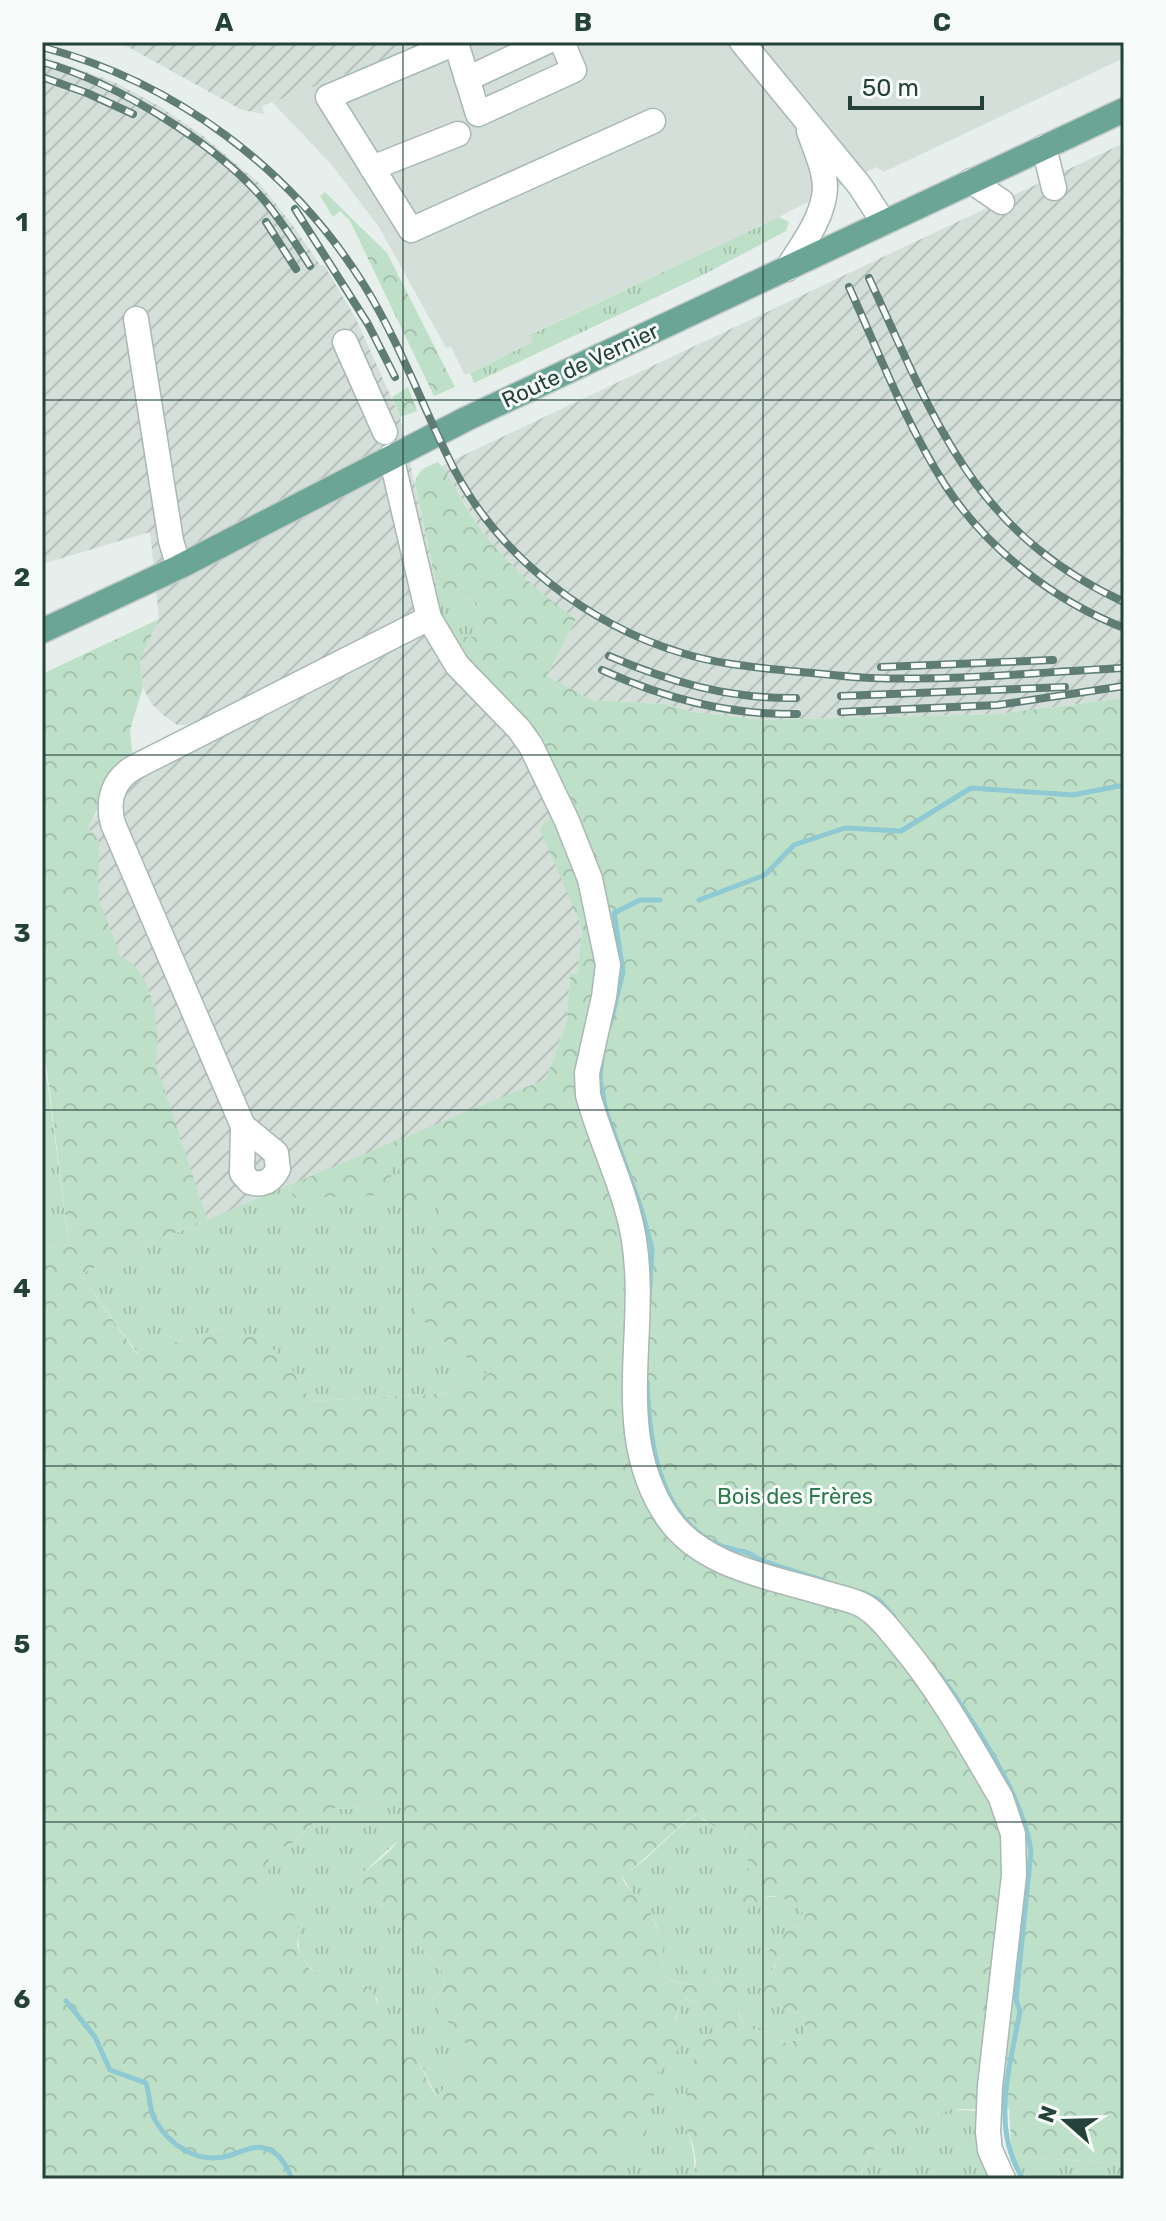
<svg xmlns="http://www.w3.org/2000/svg" width="1166" height="2221" font-family="Rubik,sans-serif">
	<style>
		.built { fill: #d4dfda }
		.industrial { fill: url(#industrial-furrows) }
		.grass { fill: url(#grass-tufts) }
		.forest { fill: url(#forest-crowns); fill-rule: evenodd }
		.lines { fill: none; stroke-linecap: round; stroke-linejoin: round }
		.stream { stroke: #8ec9d4; stroke-width: 5 }
		.minor-casing { stroke: #a8b8b2; stroke-width: 27 }
		.major-casing { stroke: #c2cac8; stroke-width: 27 }
		.minor { stroke: #fff; stroke-width: 24 }
		.major { stroke: #6aa596; stroke-width: 24 }
		.rail-casing { stroke: #5f7d75; stroke-width: 8 }
		.rail { stroke: #f7fbf9; stroke-width: 5; stroke-dasharray: 15; stroke-linecap: butt }
		.grid { fill: none; stroke: #24423a; stroke-width: 2; stroke-opacity: 0.55 }
		.labels { text-anchor: middle; stroke-width: 6; stroke-linejoin: round; paint-order: stroke }
		.street-label { font-size: 22px; fill: #24423a; stroke: #f7fbf9 }
		.park-label { font-size: 22px; fill: #2d7a4b; stroke: #f7fbf9 }
		.neatline { fill: none; stroke: #24423a; stroke-width: 3 }
		.grid-label { font-size: 26px; text-anchor: middle; font-weight: bold; fill: #24423a }
	</style>
	<defs>
		<pattern id="industrial-furrows" width="10" height="10" patternUnits="userSpaceOnUse" patternTransform="scale(2)"><rect width="10" height="10" fill="#d4dfda"/><path d="M-1 1l2-2M0 10L10 0M9 11l2-2" fill="none" stroke="#b6c1bc"/></pattern>
		<pattern id="grass-tufts" width="24" height="20" patternUnits="userSpaceOnUse" patternTransform="scale(2)"><rect width="24" height="20" fill="#bfe0c8"/><path d="M3 7l-1-3M5 7V3M7 7l1-3M15 17l-1-3M17 17v-4M19 17l1-3" fill="none" stroke="#a4c1ad"/></pattern>
		<pattern id="forest-crowns" width="20" height="18" patternUnits="userSpaceOnUse" patternTransform="scale(2)"><rect width="20" height="18" fill="#bfe0c8"/><path d="M2 6a3 3 0 1 1 6 0M12 15a3 3 0 1 1 6 0" fill="none" stroke="#a4c1ad"/></pattern>
	</defs>
	<rect width="100%" height="100%" fill="#e6efeb"/>
	<path class="built" d="M431 42H1124V58L884 172 876 167 779 217 531 334 533 342 465 375 451 347 446 348 379 227 331 164 272 102Z"/>
	<g class="industrial">
		<path d="M119 42H431L262 106 264 114 242 110Z"/>
		<path d="M42 56 114 82 159 106 203 136 259 183 291 223 321 266 324 265 356 319 400 417 436 583 438 615 541 748 582 933 577 975H570L567 1020 546 1079 80 1274 42 892 97 814 105 774 116 762 132 753 195 725H177L163 715 150 702 143 687 140 660 159 619 150 532 42 564Z"/>
		<path d="M1124 143V698L998 714 764 720 692 712 665 704 591 700 547 676 576 619 542 595 498 552 476 522 441 466Z"/>
	</g>
	<g class="grass">
		<path d="M779 217 789 222 786 231 701 276 474 383 470 373 533 342 530 335Z"/>
		<path d="M436 583 452 601 473 597 485 636 460 637 452 642 438 614Z"/>
		<path d="M42 1064H45L69 1244 42 1249Z"/>
		<path d="M393 1167H400L444 1195 442 1340 490 1374 450 1393 311 1401 288 1363 223 1328 138 1354 80 1274 287 1186 294 1198Z"/>
		<path d="M374 1803 403 1806 408 1818 404 1835 352 1883 382 1905 442 1971 445 1985 431 2001 472 2050 460 2060 438 2098C428 2084 425 2067 413 2054 408 2048 399 2045 393 2039 384 2029 379 2011 377 1998L344 1981 326 1983C307 1966 295 1955 299 1929L258 1905 267 1883 270 1852 290 1845 329 1808 349 1809Z"/>
		<path d="M697 1814 707 1823 742 1820 751 1869 747 1890 757 1900C784 1893 786 1896 805 1915L803 1924 789 1929 765 1956 780 1957 773 1968 761 2011 770 2004 802 2014 806 2030 801 2039 785 2043 767 2032 746 2028 723 1984 705 1976 693 1985 680 1983 662 1976C663 1951 662 1927 645 1907 637 1896 627 1888 622 1875 652 1860 669 1831 697 1814Z"/>
		<path d="M684 1998 696 2003 717 2034 682 2118C691 2140 697 2156 693 2179H615L620 2146 637 2144 661 2058Z"/>
		<path d="M951 2109 978 2111 993 2179H863L861 2174 870 2152 907 2127Z"/>
		<path d="M1012 2156 1124 2164V2179H1061L1023 2175Z"/>
	</g>
	<g class="forest">
		<path d="M325 192 387 253 455 387 434 396 350 221 340 211 333 217 320 196Z"/>
		<path d="M408 387 417 411 400 417 392 397Z"/>
		<path d="M438 462C453 481 463 505 478 525 505 563 538 592 576 619L547 676 591 700 665 704 692 712 764 720 998 714 1124 698V2164L1012 2156 1009 2109H951L907 2127 870 2152 861 2174 863 2179H693L696 2162 693 2145 682 2118 697 2043 716 2034 696 2003 685 1998 675 2019C685 2033 680 2044 674 2059H661L645 2139 637 2144 620 2147 615 2179H42V1249L69 1244 46 1064H42V674L159 619 140 660 143 687 130 730 132 753C88 779 111 794 88 827L99 841 98 897 120 955 134 965 146 982 154 1006 158 1037 156 1064 207 1219 80 1274 137 1354 223 1328 249 1335 271 1347 288 1363 311 1401 450 1393 489 1374 442 1340 416 1313 444 1196 406 1209 399 1167H393L387 1195 294 1198 287 1186 546 1079 567 1020 570 974H577L582 933 579 920 540 829 565 798 452 642 460 637 485 636 473 597 452 601 436 583 415 484C417 470 426 467 438 462ZM374 1803 403 1807C419 1838 372 1864 351 1883L382 1905 442 1971 445 1985 431 2001 471 2050 460 2060 438 2098C426 2085 425 2067 413 2054 408 2048 399 2045 393 2039 379 2023 382 1996 364 1984 354 1978 337 1981 326 1982L309 1968 297 1946 299 1930 294 1914 275 1905H259L267 1883 270 1852 290 1845 329 1808 349 1809ZM696 1814 722 1831 731 1822 742 1820C748 1856 756 1875 735 1907L744 1913C769 1888 781 1892 805 1915L803 1924 789 1929 764 1956 779 1958 765 1986 760 2013 770 2004 802 2014 806 2030 801 2039 785 2043 767 2032 746 2028 738 2014 740 1989 733 1983 722 1984 706 1976V1958H692L686 1969 693 1985 679 1983 662 1976 663 1943 649 1910 625 1884 622 1876C650 1858 669 1831 696 1814Z"/>
	</g>
	<g class="lines">
		<g class="stream">
			<path d="M699 900 765 875 794 845 845 828 901 831 971 788 1073 795 1124 785"/>
			<path d="M610 1025 623 972 614 913 640 900H660"/>
			<path d="M602 1058 600 1079 606 1111 641 1208 652 1249 649 1300"/>
			<path d="M647 1382C649 1438 657 1509 710 1541 722 1548 733 1549 745 1552 751 1553 755 1558 761 1560 782 1568 804 1574 825 1581"/>
			<path d="M862 1592 879 1600 894 1617"/>
			<path d="M940 1675C973 1720 1024 1797 1031 1851L1016 2000 1020 2011C1010 2068 990 2127 1023 2179"/>
			<path d="M66 2001 95 2037 110 2070 146 2083C150 2095 149 2110 155 2120 170 2146 198 2164 228 2156 239 2153 252 2145 264 2148 279 2151 287 2166 292 2179"/>
		</g>
		<g class="minor-casing">
			<g id="minor">
				<path d="M458 42 328 97 411 230 653 121"/>
				<path d="M742 42 860 186 884 223"/>
				<path d="M456 43 478 114 574 70 562 42"/>
				<path d="M467 79 546 42"/>
				<path d="M1044 147 1054 188"/>
				<path d="M372 168 458 134"/>
				<path d="M971 181 1002 202"/>
				<path d="M787 269C802 245 824 217 825 188 825 169 815 149 809 131"/>
				<path d="M136 319 171 541 179 567"/>
				<path d="M345 342 385 432"/>
				<path d="M391 456 429 618 457 665 519 729 531 746 567 821 590 879 608 965 604 997 587 1073 588 1095C601 1143 626 1190 634 1240 649 1333 610 1434 668 1518 702 1567 771 1577 824 1593 837 1597 852 1599 864 1606 880 1616 891 1632 902 1645 941 1692 970 1745 1001 1798L1013 1834 1014 1875 990 2086 988 2132 990 2150 1003 2179"/>
				<path d="M243 1126 276 1153 278 1169C272 1181 263 1186 250 1182L242 1173 243 1126 113 824C107 802 112 781 133 768L429 618"/>
			</g>
		</g>
		<g class="major-casing">
			<path id="major" d="M42 631 179 567 466 419 1124 110"/>
		</g>
		<use href="#minor" class="minor"/>
		<use href="#major" class="major"/>
		<g class="rail-casing">
			<g id="rail">
				<path d="M42 47C175 82 291 168 364 285 400 343 423 408 454 469 499 556 588 625 682 653 717 664 753 667 790 671 817 673 844 677 871 678 955 681 1040 672 1124 668"/>
				<path d="M42 62C116 82 220 145 268 205 283 224 297 245 310 266"/>
				<path d="M42 77 87 93 133 114"/>
				<path d="M295 209 368 324 395 377"/>
				<path d="M266 222 296 269"/>
				<path d="M869 278C934 419 973 533 1124 602"/>
				<path d="M849 287C879 353 906 424 945 485 987 549 1053 600 1124 628"/>
				<path d="M609 656C670 682 729 699 796 698"/>
				<path d="M881 667 1053 660"/>
				<path d="M602 670C666 699 728 715 797 714"/>
				<path d="M841 696 1065 687"/>
				<path d="M841 712 998 705 1124 686"/>
			</g>
		</g>
		<use href="#rail" class="rail"/>
	</g>
	<path class="grid" d="M403 42V2179M763 42V2179M42 400H1124M42 755H1124M42 1110H1124M42 1466H1124M42 1822H1124"/>
	<g class="labels">
		<g class="street-label">
			<text transform="translate(580 365) rotate(-25)" y="8">Route de Vernier</text>
		</g>
		<g class="park-label">
			<text x="795" y="1504">Bois des Frères</text>
		</g>
	</g>
	<rect width="1166" height="2221" fill="none" stroke="#f7fbf9" stroke-width="88"/>
	<g transform="translate(1066 2121) rotate(290)" stroke="#f7fbf9" stroke-width="6" paint-order="stroke">
	<path d="M0-6L14 30L0 20L-14 30Z" fill="#24423a"/>
	<text y="-12" font-size="22" font-weight="bold" text-anchor="middle" fill="#24423a">N</text>
	</g>
	<path d="M850 96v12h132v-12" fill="none" stroke="#24423a" stroke-width="4"/>
	<text x="862" y="96" font-size="24" fill="#24423a" stroke="#f7fbf9" stroke-width="6" paint-order="stroke">50 m</text>
	<rect x="44" y="44" width="1078" height="2133" class="neatline"/>
	<g class="grid-label">
		<text x="224" y="31">A</text>
		<text x="583" y="31">B</text>
		<text x="942" y="31">C</text>
		<text x="22" y="231">1</text>
		<text x="22" y="586">2</text>
		<text x="22" y="942">3</text>
		<text x="22" y="1297">4</text>
		<text x="22" y="1653">5</text>
		<text x="22" y="2008">6</text>
	</g>
</svg>
